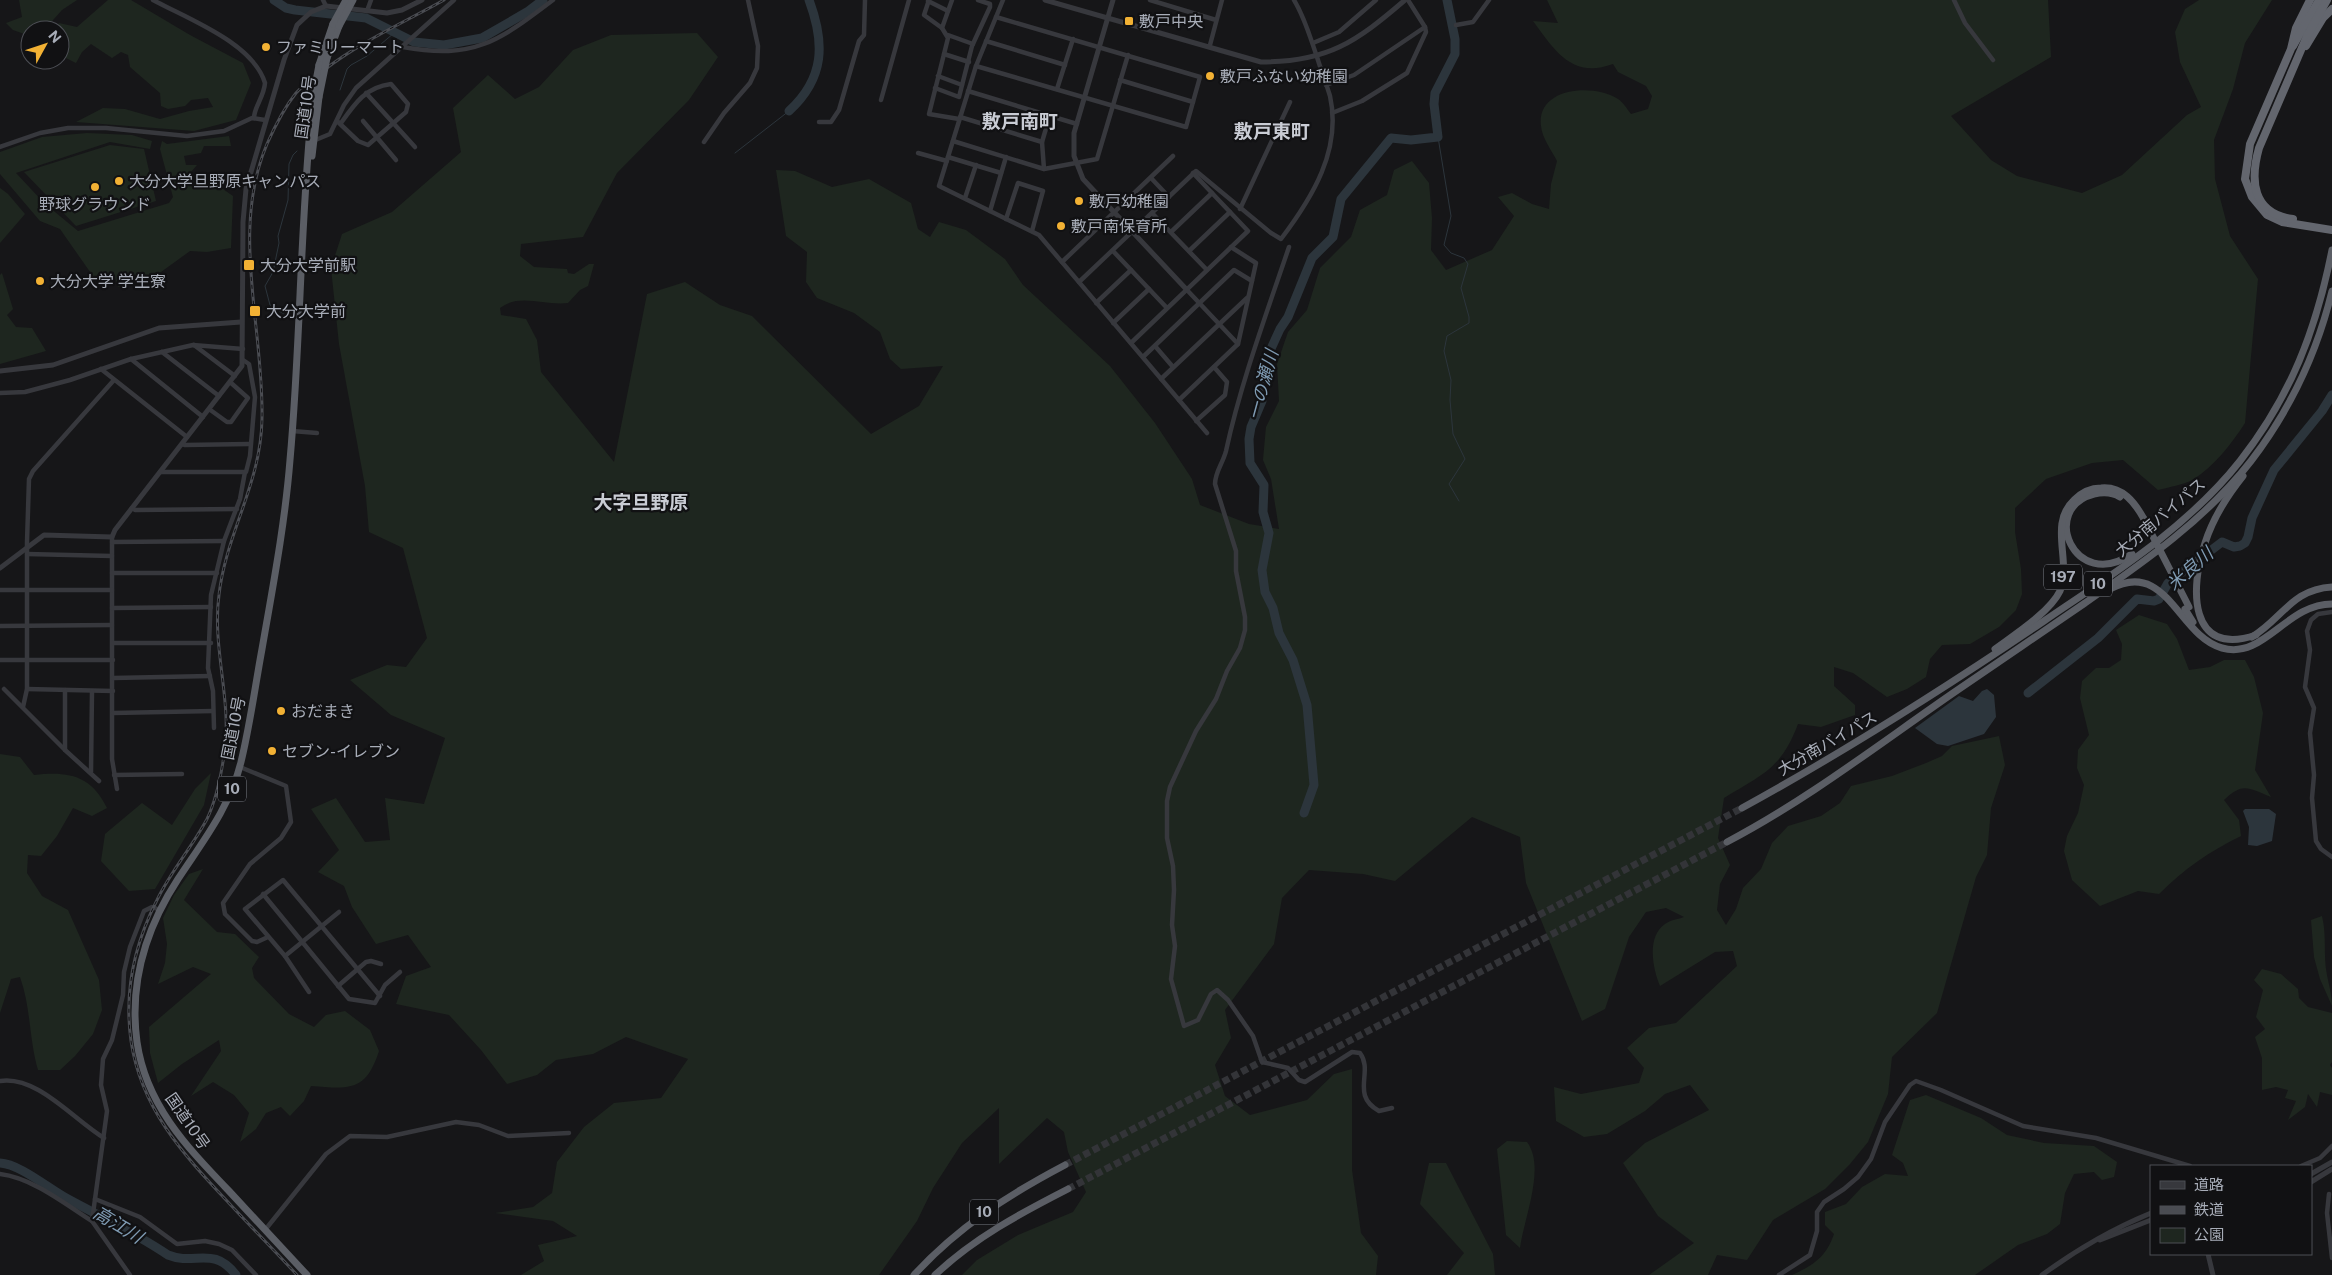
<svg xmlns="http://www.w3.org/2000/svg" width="2332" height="1275" font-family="'Public Sans','Noto Sans JP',sans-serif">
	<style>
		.green { fill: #1e261f }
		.water { fill: #2c353c }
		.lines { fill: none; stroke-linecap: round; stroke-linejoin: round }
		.stream { stroke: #2c353c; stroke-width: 1 }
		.river { stroke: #2c353c; stroke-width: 9 }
		.trunk-tunnel { stroke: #333438; stroke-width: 7; stroke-dasharray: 7 3.5; stroke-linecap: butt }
		.minor { stroke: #37383d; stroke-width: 4.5 }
		.tertiary { stroke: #37383d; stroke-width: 5 }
		.trunk { stroke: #5b5e65; stroke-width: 7 }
		.motorway { stroke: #63666e; stroke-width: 8 }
		.rail-casing { stroke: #4a4c52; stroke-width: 3 }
		.rail { stroke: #111113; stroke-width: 1; stroke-dasharray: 4; stroke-linecap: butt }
		.trunk-bridge { stroke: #5b5e65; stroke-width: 7 }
		.poi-dot { fill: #f2b134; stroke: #111113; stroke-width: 2 }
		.labels { text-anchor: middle; stroke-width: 4.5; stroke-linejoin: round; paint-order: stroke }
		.shield { fill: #111113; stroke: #7b7e86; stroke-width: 1 }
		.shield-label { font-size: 15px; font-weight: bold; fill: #a8adb8 }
		.poi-label { font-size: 16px; fill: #a8adb8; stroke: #111113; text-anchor: start }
		.street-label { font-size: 16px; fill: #a8adb8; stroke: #111113 }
		.water-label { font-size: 18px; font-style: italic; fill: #7f9bb3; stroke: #111113 }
		.quarter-label { font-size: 19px; font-weight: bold; fill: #c9ccd4; stroke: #111113 }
	</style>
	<rect width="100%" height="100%" fill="#161618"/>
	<g class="green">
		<path d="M19 0H77L62 10 44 30H30V36L13 30 6 23 22 17Z"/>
		<path d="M108 0H131L190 35 243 63 251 83 236 120 194 131 76 122 103 108 125 109 160 119 189 111 213 107 208 98 191 100 185 106 168 109 161 106 160 93 130 67 128 55 121 52 112 58 91 44 82 52 76 63 60 55V30H54L59 23 77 27Z"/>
		<path d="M1547 0H2048L2051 57 1951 116 1991 160 2017 176 2082 193 2122 175 2187 115 2201 107 2180 62 2175 32 2185 9 2199 0H2272L2245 43 2233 89 2214 140 2215 179 2230 236 2258 279 2245 423C2232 443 2214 467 2192 480 2183 485 2169 487 2158 490L2123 460 2092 463 2046 479 2015 508V532L2021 569 2022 594 2016 610 1999 627 1970 644 1942 645 1930 659 1926 677 1907 689 1887 697 1853 673 1834 667V686L1855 705V715L1821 727 1798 724C1781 769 1763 774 1724 798L1718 838 1730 865 1720 884 1717 910 1726 925 1736 909 1743 888 1761 869 1772 843 1788 826 1821 816 1840 803 1851 786 1892 776 1926 763 1942 756 1952 746 1999 736 2005 765 1991 808 1987 855 1976 877 1937 1013 1892 1057 1888 1094 1868 1142 1850 1164 1825 1189 1773 1220 1747 1260 1717 1255 1708 1275H1649L1694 1243 1658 1216 1623 1163 1645 1143 1709 1110 1690 1085 1665 1094 1645 1111 1607 1134 1584 1137 1556 1121 1554 1087 1581 1094 1639 1083 1644 1068 1627 1048 1649 1028 1676 1023 1737 966 1733 951 1715 952 1660 986C1653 969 1646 937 1665 924 1670 920 1679 919 1684 917L1666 908 1646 912 1629 937 1605 1009 1582 1021 1526 883 1520 837 1472 817 1395 881 1363 874 1309 870 1282 898 1274 944 1225 1010 1231 1038 1215 1065 1225 1096 1250 1115 1307 1100 1334 1074 1352 1069V1170L1361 1233 1378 1256 1376 1275H962L977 1260 1018 1235 1073 1212 1086 1192 1068 1152 1064 1132 1047 1118 999 1164V1108L962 1143 933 1188 917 1221 879 1275H521L544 1261 538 1245 577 1236 553 1221 495 1213 533 1207 552 1193 557 1162 584 1127 614 1103 661 1098 688 1059 626 1037 593 1054 556 1060 537 1075 507 1084 481 1050 449 1015 396 1004 406 976 431 967 408 935 376 944 352 907 344 886 318 872 339 850 311 809 336 798 365 842 390 840 385 798 424 804 445 738 391 715 350 680 387 665 406 667 427 638 403 548 369 532 365 486 339 344 331 268 342 234 392 212 461 152 453 108 488 75 515 99 539 87 573 50 611 35 697 33 718 57 689 100 617 173 583 237 521 244 520 256 534 267 567 269 568 273 574 274 589 264H594L588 286 580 290 568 303C545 306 519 293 500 308L501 315 526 319 537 340 541 372 614 462 647 294 685 282 720 305 752 316 871 434 919 406 943 366 901 369 890 359 880 332 854 313 817 298 806 282 807 252 786 236 776 170 795 171 832 187 869 179 911 203 918 229 930 237 939 222 966 230 1005 259 1023 285 1110 366 1155 423 1192 479 1200 505 1249 524 1279 529 1271 479 1263 460 1266 427 1279 401 1277 364 1288 332 1307 310 1320 268 1351 237 1360 210 1387 195 1394 170 1412 161 1429 183 1432 218 1431 250 1446 270 1492 250 1514 216 1498 197 1512 193 1532 204 1549 209 1551 184 1557 161C1552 151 1542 138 1541 126 1536 87 1594 83 1618 99 1623 102 1627 109 1631 114L1648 109 1652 96 1646 86 1618 72 1613 64C1572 79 1555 51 1533 21L1558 23Z"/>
		<path d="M87 133 132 135 152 141 150 149 110 142 16 173 44 203 78 231 169 203 173 197 160 149 162 141 167 144 229 136 231 146H204L201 153 184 156 186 165H197L191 172 197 185 211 181 233 196 231 248 207 252 190 251 161 272 133 285 118 287 113 271 105 287 95 279 60 229 40 221 0 174V152L42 137Z"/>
		<path d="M110 145 144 149 156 201 76 226 24 172Z"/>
		<path d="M0 188 8 194 25 214 0 243Z"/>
		<path d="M2 273 13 309 7 315 16 327 32 328 46 351 0 364V275Z"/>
		<path d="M2139 615 2167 624 2177 639 2189 670 2210 667 2224 660H2245L2254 677 2263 713 2255 770 2271 797C2248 788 2243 782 2224 800L2239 820 2241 836C2210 851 2184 869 2159 894L2138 891 2100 906 2072 880 2064 851 2067 836 2078 813 2084 785 2077 768 2078 750 2089 735 2080 698 2082 681 2096 668H2109L2121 660 2122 644 2116 630Z"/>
		<path d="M0 754 20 757 34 775C68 771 91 775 107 808L92 816 73 808 57 836 41 856 28 855 27 873 42 896 68 910 99 980 102 1010 93 1034 75 1056 60 1070H38C29 1039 31 1008 20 977L11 979 0 1013Z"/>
		<path d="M211 773 204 805 155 889 129 891 101 861 105 834 142 803 172 825 195 789Z"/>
		<path d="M203 869 184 900 217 932 235 934 259 957 252 968 254 978 289 1014 314 1027 326 1015 345 1011 370 1030 379 1051C366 1092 349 1089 311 1086L304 1101 290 1116 281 1107 266 1113 256 1129 240 1142 249 1113 234 1095 213 1082 191 1096 221 1051 219 1040 182 1064 158 1083 150 1053 149 1027 211 974 193 967 158 984 165 963 167 944 163 918 174 895 189 874Z"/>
		<path d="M2322 916C2327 936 2323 956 2327 975 2329 986 2332 994 2332 1006L2320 979 2314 957 2311 920Z"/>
		<path d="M2262 969 2281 974 2298 989 2299 998 2308 1007 2332 1013V1062L2330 1065 2332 1068V1095L2320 1092 2317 1107 2308 1094 2305 1107 2288 1120 2296 1101 2285 1098 2288 1090 2276 1087 2262 1090V1058L2255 1037 2265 1029 2256 1017 2263 990 2254 980Z"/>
		<path d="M1926 1095 1981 1118 2007 1135 2044 1143 2094 1146 2117 1162 2114 1177 2102 1180 2094 1172 2074 1174 2065 1193 2060 1224 2047 1234 2018 1245 1975 1275H1792C1814 1265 1826 1257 1834 1234L1825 1225V1212L1846 1204 1862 1187 1885 1174 1908 1176 1903 1163 1892 1155 1910 1100Z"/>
		<path d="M1507 1141 1527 1142C1546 1167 1524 1218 1520 1248L1506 1235 1497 1149Z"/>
		<path d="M1429 1163H1446L1493 1254 1495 1275H1447L1464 1253 1420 1204Z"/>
	</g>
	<g class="water">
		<path d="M1987 689 1994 695 1996 717 1984 734 1948 746 1937 744 1915 728 1959 696 1973 701 1982 691Z"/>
		<path d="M2245 809H2269L2276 814 2272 841 2257 846 2248 845 2249 827 2243 811Z"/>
	</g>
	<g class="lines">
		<g class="stream">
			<path d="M340 90 347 69 351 65 367 56 394 33"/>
			<path d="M1438 137 1451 216 1444 245 1451 253 1464 258 1468 264 1461 288 1469 317V323L1447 336 1444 351 1451 380 1450 400 1453 434 1465 459 1449 484 1459 501"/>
			<path d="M735 153 789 111"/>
			<path d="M290 318 270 305 265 286 273 272 279 243 278 236 288 200 289 164 293 155 297 151"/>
		</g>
		<g class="river">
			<path d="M274 0 286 8 295 10 366 18 414 42 444 45 482 38 527 12 543 0"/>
			<path d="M789 111C825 78 825 43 809 0"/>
			<path d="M2028 693 2098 638 2137 599 2154 601 2159 599 2168 583 2222 542 2234 547 2240 546 2245 543 2248 537 2252 518 2274 470 2322 411 2332 395"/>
			<path d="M1304 813 1314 785 1307 705 1293 660 1279 633 1273 608 1265 592 1262 570 1269 533 1263 512 1264 485 1250 463 1249 439 1251 427 1262 401 1264 364 1280 329 1288 317 1312 258 1333 237 1341 199 1391 138 1411 140 1438 137 1434 104 1435 93 1455 54V39L1447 0"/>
			<path d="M0 1163C20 1164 49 1189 68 1199 101 1217 136 1233 168 1255 195 1266 213 1245 236 1275"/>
		</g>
		<g class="trunk-tunnel">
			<path d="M1065 1165 1742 808"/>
			<path d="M1068 1189 1727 842"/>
		</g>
		<g class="minor">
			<path d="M153 0C188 19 253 43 265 83 264 97 254 107 254 118"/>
			<path d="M323 0 326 6"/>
			<path d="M929 0 924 15 942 28"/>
			<path d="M952 0 942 28 948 38 929 114 959 119"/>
			<path d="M1003 0 976 66 939 186 1039 235 1207 433"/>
			<path d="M1150 0 1216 20"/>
			<path d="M1954 0 1965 23 1993 60"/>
			<path d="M928 1 948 11"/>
			<path d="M367 11 371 0"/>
			<path d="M1456 25 1473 22 1489 0"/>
			<path d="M948 35 973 44"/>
			<path d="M986 41 1065 65"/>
			<path d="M1313 43 1339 32 1376 0"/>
			<path d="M1210 45 1222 0"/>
			<path d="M403 47C474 60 499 41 553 0"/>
			<path d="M944 54 969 62"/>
			<path d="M976 66 1186 127 1200 77 996 17"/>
			<path d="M938 76 962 85"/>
			<path d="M1120 80 1193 102"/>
			<path d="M1326 85 1354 75 1425 27 1408 0"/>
			<path d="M935 88 959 97 972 46 990 7V4L978 0"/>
			<path d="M1057 89 1073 39"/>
			<path d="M968 91 1077 124"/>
			<path d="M366 93 415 147"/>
			<path d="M881 100 909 0"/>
			<path d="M1332 113 1362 101 1407 73 1426 32 1425 27"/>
			<path d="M960 117 1042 142"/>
			<path d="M337 121 358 141 368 145 406 112 408 104 391 84C366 87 355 103 341 123"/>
			<path d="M363 121 396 160"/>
			<path d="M819 122H831L839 110 859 41 864 35 865 0"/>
			<path d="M313 141 330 134 344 105 356 88 454 0"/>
			<path d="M953 141 1044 169 1097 159 1128 55"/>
			<path d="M704 142 724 113 750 83 757 68 758 46 748 0"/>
			<path d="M0 147 40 133 68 128H106L187 136 224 131 252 118 265 120"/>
			<path d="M918 153 947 161"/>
			<path d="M948 157 1001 173"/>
			<path d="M1044 169 1042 142 1050 115"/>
			<path d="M1151 178 1169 197"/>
			<path d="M965 198 976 165"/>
			<path d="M1240 209 1290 102"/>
			<path d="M990 211 1006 157"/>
			<path d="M1152 213 1207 270"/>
			<path d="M1006 219 1018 183 1043 191 1032 231"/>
			<path d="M1171 232 1212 193"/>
			<path d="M1289 247C1266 315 1241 382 1226 451 1223 463 1215 472 1215 484L1236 551V571L1245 617V630L1240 648 1227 671 1216 699 1196 731 1170 787 1167 801V838L1173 866 1174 890 1172 925 1175 946 1171 979 1184 1026 1198 1020 1211 994 1217 990 1228 1000 1253 1036 1262 1062 1288 1068 1299 1080 1305 1082 1352 1052 1360 1053C1374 1072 1350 1095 1379 1111L1392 1108"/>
			<path d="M1113 251 1167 308"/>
			<path d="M1189 251 1230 212"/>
			<path d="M1062 262 1173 156"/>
			<path d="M1079 282 1196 171 1271 233 1281 239C1312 198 1342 150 1330 96 1326 83 1321 70 1317 57 1310 37 1305 18 1294 0"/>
			<path d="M1187 290 1238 344"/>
			<path d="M1096 303 1131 270"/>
			<path d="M1113 323 1149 289"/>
			<path d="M1131 343 1248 231 1193 173"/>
			<path d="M194 345 235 376"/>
			<path d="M1155 346 1173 367"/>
			<path d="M162 352 219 396"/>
			<path d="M1143 357 1234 270 1252 281"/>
			<path d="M131 359 203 417"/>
			<path d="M101 369 187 437"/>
			<path d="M1161 379 1247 298"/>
			<path d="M0 393 25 392 70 380 131 359 193 345 243 349"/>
			<path d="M1179 400 1238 344 1256 263 1231 247"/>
			<path d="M209 409 227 422H231L248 398 230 382"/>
			<path d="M1196 421 1225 395 1227 382 1214 367"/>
			<path d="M292 431 317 433"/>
			<path d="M182 444 185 445 249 444"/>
			<path d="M160 472H246L250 456 255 397 249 364 243 360"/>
			<path d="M132 508 135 510 237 509"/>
			<path d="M112 537V759L117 789"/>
			<path d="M112 542 224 541"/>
			<path d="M27 554 112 556"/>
			<path d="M112 573H217"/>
			<path d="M0 590H112"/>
			<path d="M112 608 211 607"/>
			<path d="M2332 612 2318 614 2311 620 2307 631 2310 650 2305 687 2314 708 2310 733 2314 775 2312 798 2316 841 2321 849 2332 857"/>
			<path d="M0 626 112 625"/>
			<path d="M113 643H211"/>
			<path d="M0 660H113"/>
			<path d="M113 678 210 676"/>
			<path d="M4 689 65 750 99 781"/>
			<path d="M27 689 113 691"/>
			<path d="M23 707 27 689V542L29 479 33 471 114 380"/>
			<path d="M113 713 213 711"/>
			<path d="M214 728 213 691 208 668 211 595 224 541 240 499 245 472"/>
			<path d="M65 750V690"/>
			<path d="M240 767 286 786 291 822 281 838 250 864 223 903 225 914 252 941 257 942 268 937"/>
			<path d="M91 772 92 691"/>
			<path d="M114 775 182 774"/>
			<path d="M263 894 349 999 375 1003 385 985 400 972"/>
			<path d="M285 956 339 912"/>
			<path d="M338 986 366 962 371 961 381 964"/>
			<path d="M309 992 285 956 245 909 283 880 380 996"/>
			<path d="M0 1081C37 1075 74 1120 104 1138"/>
			<path d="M2301 1166 2320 1158 2332 1146"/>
			<path d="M0 1174C33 1178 65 1204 92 1221"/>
			<path d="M2329 1194 2327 1213 2332 1258"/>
			<path d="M95 1199 140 1217 177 1244 205 1241 219 1244 232 1250 256 1275"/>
			<path d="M265 1230 326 1154 350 1136 387 1137 456 1122 479 1125 508 1136 569 1133"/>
			<path d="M130 1275 92 1221 107 1111 101 1085 103 1059 112 1040 123 995 124 972 130 947 144 911 152 907 160 910"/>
			<path d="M1779 1275 1810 1255 1817 1231V1212L1824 1202 1844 1189 1858 1177 1871 1159 1885 1122 1910 1085 1916 1081 1941 1090 2023 1126 2096 1138 2190 1166"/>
		</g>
		<g class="tertiary">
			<path d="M1045 0 1261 62C1328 62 1356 42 1405 0"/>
			<path d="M1113 0 1074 133V156L1083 179 1187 290"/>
			<path d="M0 371 53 365 159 328 241 322"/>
			<path d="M0 568 44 535 112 537 115 530 242 366 243 222 246 189 284 60 297 25 311 12 326 6 387 13 402 10 422 0"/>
			<path d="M2311 1174 2332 1162"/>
			<path d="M2311 1182 2332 1169"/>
			<path d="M2100 1240 2151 1220"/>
			<path d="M2208 1254 2213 1275"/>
			<path d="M2042 1275C2076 1250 2112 1229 2151 1213"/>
		</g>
		<g class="trunk">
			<path d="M327 58 339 26"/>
			<path d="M319 65 333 24"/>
			<path d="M312 156 319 97"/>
			<path d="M2243 476C2227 496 2213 518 2205 543 2190 587 2188 658 2256 635"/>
			<path d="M2120 497C2112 492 2103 492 2094 494 2039 508 2074 593 2132 554"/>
			<path d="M2110 589C2167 558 2178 636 2222 648 2264 660 2286 604 2332 604"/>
			<path d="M2185 609 2193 622"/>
			<path d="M2252 637C2282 619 2292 589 2332 587"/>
			<path d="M1995 649C2014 635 2050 612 2060 591 2072 561 2048 524 2074 500 2082 492 2091 488 2101 488 2123 486 2135 503 2144 519"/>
			<path d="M1742 808C1846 751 1945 688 2044 621 2113 574 2188 527 2240 461 2291 396 2316 330 2332 250"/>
			<path d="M1727 842C1809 799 1883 741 1959 689 2001 660 2043 632 2085 603 2144 562 2206 519 2251 461 2290 410 2317 353 2332 291"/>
			<path d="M307 1275C281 1247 255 1219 229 1191 187 1147 146 1105 137 1042 129 983 146 928 178 879 203 841 230 807 241 762 250 725 255 687 262 649 273 586 285 523 290 460 301 339 300 218 313 97"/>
			<path d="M914 1275C958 1227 1008 1195 1065 1165"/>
			<path d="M935 1275C974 1238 1021 1213 1068 1189"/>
		</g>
		<g class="motorway">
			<path d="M2310 0 2296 28 2291 49 2250 144 2245 179 2252 197 2267 215 2282 222 2332 230"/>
			<path d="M2293 46 2319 0"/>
			<path d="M2306 46 2323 18 2332 9"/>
			<path d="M2293 219C2252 214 2250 180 2259 148L2307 36 2327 0"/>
		</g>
		<g class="rail-casing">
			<path id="rail" d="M297 1275C274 1250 250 1226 227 1201 182 1153 141 1108 131 1041 124 992 135 943 157 900 171 871 192 847 207 819 217 798 222 771 225 748 231 697 212 646 219 595 226 533 261 484 262 419 264 328 230 231 267 144 275 126 284 108 296 93 304 84 315 77 324 70 362 41 403 23 444 0"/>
		</g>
		<use href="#rail" class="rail"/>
		<g class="trunk-bridge">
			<path d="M333 24 346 0"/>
			<path d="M339 26 353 0"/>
			<path d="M313 97 319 65"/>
			<path d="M319 97 327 58"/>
			<path d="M2144 519 2189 607"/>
		</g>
	</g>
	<g class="poi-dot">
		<rect x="1124" y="16" width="10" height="10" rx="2.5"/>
		<circle cx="266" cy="47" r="5"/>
		<circle cx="1210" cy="76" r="5"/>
		<circle cx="119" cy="181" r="5"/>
		<circle cx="95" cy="187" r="5"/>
		<circle cx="1079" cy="201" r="5"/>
		<circle cx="1061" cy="226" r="5"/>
		<rect x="243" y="259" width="12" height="12" rx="2.5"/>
		<circle cx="40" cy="281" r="5"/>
		<rect x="249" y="305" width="12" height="12" rx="2.5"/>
		<circle cx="281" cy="711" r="5"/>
		<circle cx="272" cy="751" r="5"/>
	</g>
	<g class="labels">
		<g class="shield">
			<rect x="2044" y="564.5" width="38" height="25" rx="4"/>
			<rect x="2084" y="571.5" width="28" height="25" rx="4"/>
			<rect x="218" y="776.5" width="28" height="25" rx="4"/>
			<rect x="970" y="1199.5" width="28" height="25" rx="4"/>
		</g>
		<g class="shield-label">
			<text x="2063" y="582">197</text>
			<text x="2098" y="589">10</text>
			<text x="232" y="794">10</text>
			<text x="984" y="1217">10</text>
		</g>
		<g class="poi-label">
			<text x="1139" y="27">敷戸中央</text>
			<text x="276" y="53">ファミリーマート</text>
			<text x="1220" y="82">敷戸ふない幼稚園</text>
			<text x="129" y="187">大分大学旦野原キャンパス</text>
			<text x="1089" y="207">敷戸幼稚園</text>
			<text x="95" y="210" text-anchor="middle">野球グラウンド</text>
			<text x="1071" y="232">敷戸南保育所</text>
			<text x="260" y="271">大分大学前駅</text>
			<text x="50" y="287">大分大学 学生寮</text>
			<text x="266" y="317">大分大学前</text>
			<text x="291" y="717">おだまき</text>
			<text x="282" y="757">セブン-イレブン</text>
		</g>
		<g class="street-label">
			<text transform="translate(305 107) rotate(-82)" y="6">国道10号</text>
			<text transform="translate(2160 517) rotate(-40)" y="6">大分南バイパス</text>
			<text transform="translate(233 728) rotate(-79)" y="6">国道10号</text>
			<text transform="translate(1827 743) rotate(-30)" y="6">大分南バイパス</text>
			<text transform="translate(188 1121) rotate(55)" y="6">国道10号</text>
		</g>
		<g class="water-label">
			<text transform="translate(1263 385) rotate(-75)" y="6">一の瀬川</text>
			<text transform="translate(2190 569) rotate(-41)" y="6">米良川</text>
			<text transform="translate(118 1225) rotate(31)" y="6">高江川</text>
		</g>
		<g class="quarter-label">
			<text x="1020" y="128">敷戸南町</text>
			<text x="1272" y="138">敷戸東町</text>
			<text x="641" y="509">大字旦野原</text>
		</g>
	</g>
	<rect x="2150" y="1165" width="162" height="90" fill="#111113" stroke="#4d4f55"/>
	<rect x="2160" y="1181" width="25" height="8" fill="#37383d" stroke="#4d4f55"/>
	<text x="2194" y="1190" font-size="15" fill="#a8adb8">道路</text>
	<rect x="2160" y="1206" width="25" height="8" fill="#4a4c52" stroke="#4d4f55"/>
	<text x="2194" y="1215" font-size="15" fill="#a8adb8">鉄道</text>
	<rect x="2160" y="1228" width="25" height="15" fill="#1e261f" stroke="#4d4f55"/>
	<text x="2194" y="1240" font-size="15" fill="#a8adb8">公園</text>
	<g transform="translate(45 45) rotate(50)"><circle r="24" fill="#111113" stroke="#4d4f55"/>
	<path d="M0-4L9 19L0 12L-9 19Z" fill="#f2b134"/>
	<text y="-8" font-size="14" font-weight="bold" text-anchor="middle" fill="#a8adb8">N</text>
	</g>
</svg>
